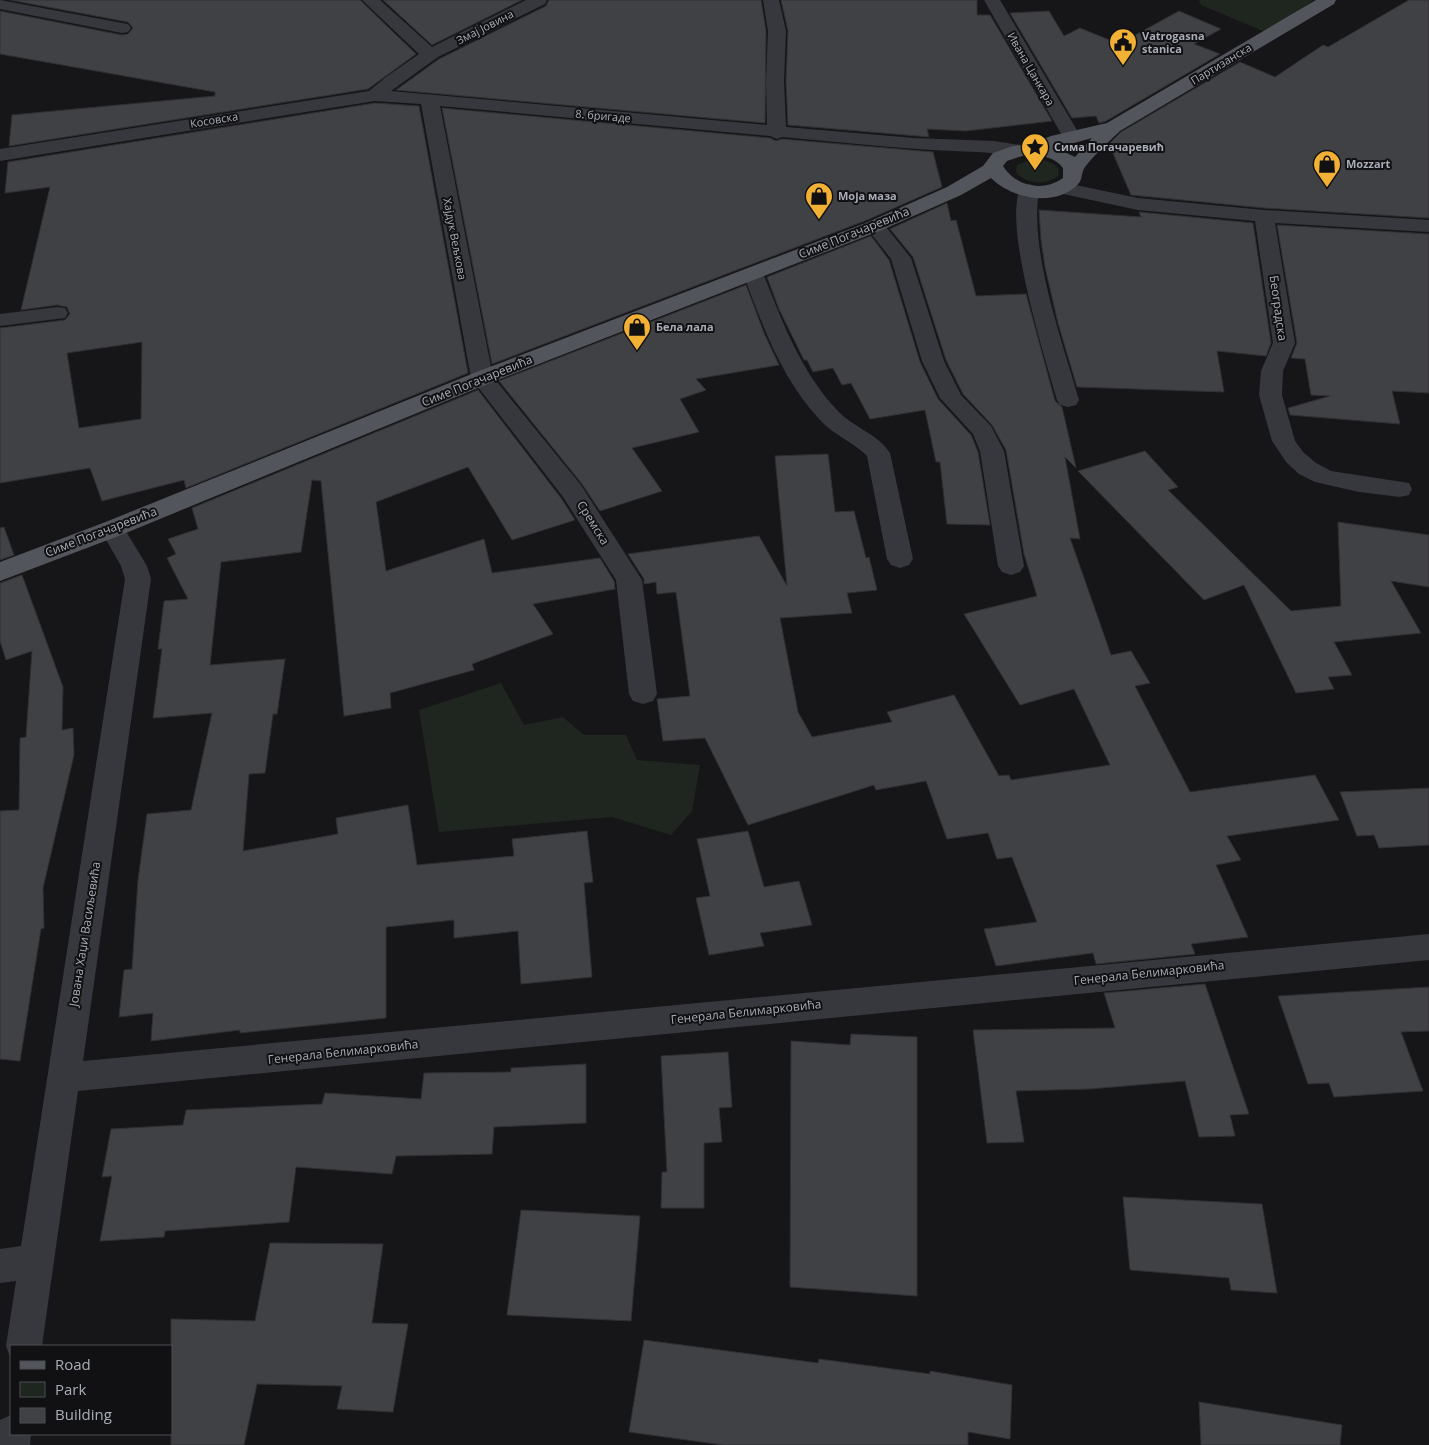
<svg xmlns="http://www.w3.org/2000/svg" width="1429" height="1445" font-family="'Open Sans',sans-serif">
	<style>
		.green { fill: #1e261f }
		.building { fill: #404145; stroke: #303034; fill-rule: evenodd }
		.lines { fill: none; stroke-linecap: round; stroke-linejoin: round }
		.minor { fill: #37383d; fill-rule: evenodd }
		.major { fill: #53555c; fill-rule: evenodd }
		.labels { text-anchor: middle; stroke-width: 4; stroke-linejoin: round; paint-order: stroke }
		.far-street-label { font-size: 11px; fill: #a8adb8; stroke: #111113 }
		.far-poi-label { font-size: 11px; font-weight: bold; fill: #a8adb8; stroke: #111113; text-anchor: start }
		.street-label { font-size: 12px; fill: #a8adb8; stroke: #111113 }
	</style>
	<rect width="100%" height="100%" fill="#161618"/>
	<g class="green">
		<path d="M1199 0H1313L1270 34 1201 5Z"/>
		<path d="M1032 159C1042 159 1052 161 1059 169L1058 176C1046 186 1025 184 1016 172L1017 165Z"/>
		<path d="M501 683 524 725 563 717 584 735H626L637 760 700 765 692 811 671 835 612 817 439 832 419 710Z"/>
	</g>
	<g class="building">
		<path d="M10 0H360L416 54 368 89 9 146 12 115 215 96V92L0 54V11L122 35 128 34 133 28 128 22Z"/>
		<path d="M383 0H522L432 45Z"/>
		<path d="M549 0H761L766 31 765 123 396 90 439 59 546 6Z"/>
		<path d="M781 0H977V15H990L1052 121 966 131 927 129 929 137 788 125 786 81 788 31Z"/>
		<path d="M1409 0H1429V218L1264 208 1131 195 1109 144 1121 132 1240 62 1275 77 1323 45 1328 47Z"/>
		<path d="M1049 11 1064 36 1080 28 1119 44 1179 11 1221 29 1194 44 1220 54 1106 121 1099 123 1096 116 1072 118 1010 13Z"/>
		<path d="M375 103 419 106 468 373 186 488 184 480 102 501 90 468 0 483V328L65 320 70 314 67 307 57 305 21 310 50 187 5 193 8 162ZM142 342 141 419 79 428 67 353Z"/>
		<path d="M442 108 770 138 776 141 782 139 933 152 942 187 867 220 492 364Z"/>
		<path d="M947 203 951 221 956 220 976 296 1026 294 1055 401 1062 407 1076 468 1065 457 1080 539 1070 538 1111 655 1131 651 1150 683 1135 686 1190 792 1315 775 1339 820 1227 836 1241 860 1216 865 1248 937 1191 944 1195 954 1096 964 1093 953 996 966 984 929 1037 922 1012 857 997 859 988 833 947 839 926 781 876 790 874 785 748 825 705 738 663 741 657 699 690 696 676 592 657 594 656 582 644 584V579L628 554 759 536 787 586 775 456 828 454 835 512 854 511 866 558 869 557 877 590 847 593 852 613 780 618 798 712 812 737 892 722 887 712 954 695 999 776 1009 775 1011 780 1110 765 1074 689 1020 705 964 614 1037 596 1024 554 1006 450 992 425 963 394 946 360 913 257 890 229Z"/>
		<path d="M1039 210 1141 217 1139 212 1253 223 1271 343 1266 356 1217 351 1224 392 1077 387 1058 323 1045 267 1041 240Z"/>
		<path d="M1277 225 1429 234V393L1392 391 1400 424 1290 415 1288 408 1330 396 1311 395 1305 359 1291 358 1297 343Z"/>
		<path d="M871 236 889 260 920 362 938 399 971 435 978 452 990 525 947 524 940 462H936L925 410 870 419 851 383 842 385 833 368 813 372 807 360H804L779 309 767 277Z"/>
		<path d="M746 285 764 333 779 365 696 379 706 390 680 399 699 432 632 448 662 491 600 511 582 484 499 381Z"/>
		<path d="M478 390 561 498 575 520 512 540 468 467 376 502 386 571 484 539 492 573 600 558 614 581 615 589 533 604 553 634 472 664 474 670 390 693 391 708 344 716 321 481 312 480 301 552 221 562 210 665 285 659 277 714H273L265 773 249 774 243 851 338 834 336 818 408 805 417 865 514 856 512 839 587 831 593 882 584 883 592 977 521 984 518 931 454 938V920L386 927V1018L240 1033V1030L151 1041 153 1013 119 1017 124 970 132 969 138 880 147 814 191 810 212 713 153 718 162 649H158L164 601 188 599 167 558 176 554 168 539 198 529 192 508Z"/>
		<path d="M1145 451 1178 487 1168 490 1291 611 1341 606 1338 522 1429 535V587L1391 581 1421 633 1334 642 1352 675 1328 677 1334 689 1296 693 1244 585 1204 600 1078 471Z"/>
		<path d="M4 527 14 555 0 560V528Z"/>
		<path d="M22 575 63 687 62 730 73 728 74 755 43 888 44 928 41 929 20 1061 0 1059V811L19 810 20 738 26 737 32 651 6 660 0 641V583Z"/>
		<path d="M1429 788V845L1379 848 1374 835 1357 836 1340 792Z"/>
		<path d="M748 831 764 887 799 881 812 925 760 933 764 946 709 955 696 898 710 896 697 839Z"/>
		<path d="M1205 984 1249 1114 1230 1115 1235 1136 1199 1137 1185 1081 1089 1089 1016 1091 1024 1142 987 1143 973 1030 1115 1028 1104 993Z"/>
		<path d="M1429 987V1031L1401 1032 1423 1091 1334 1097 1329 1083 1308 1084 1278 996Z"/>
		<path d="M851 1034 917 1037V1296L790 1287 791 1041 850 1045Z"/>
		<path d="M728 1052 732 1107 719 1108 722 1142 704 1143V1208H661L662 1172H667L661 1056Z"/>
		<path d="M586 1064V1123L494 1127 492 1154 396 1156 392 1174 296 1167 289 1222 165 1231 164 1237 100 1241 112 1176 102 1177 111 1129 183 1125 186 1110 322 1104 325 1093 421 1099 424 1073 511 1072V1068Z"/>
		<path d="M1123 1197 1262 1204 1277 1293 1231 1290 1229 1278 1130 1270Z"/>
		<path d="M521 1210 640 1216 631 1321 507 1315Z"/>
		<path d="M270 1243 383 1244 372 1323 408 1324 393 1412 337 1409 342 1386 257 1384 244 1445H171V1319L255 1321Z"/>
		<path d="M644 1340 818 1363 819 1359 930 1374V1371L1012 1385 1010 1439 968 1432V1445H723L629 1432Z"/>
		<path d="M1199 1402 1342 1425 1340 1445H1201Z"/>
	</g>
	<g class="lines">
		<g class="minor">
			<path d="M0 0 122 23 128 24 131 28 128 32 122 33 0 9Z"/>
			<path d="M362 0H380L432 47 526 0H547L545 4 438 57 391 91 767 125 766 81 768 31 763 0H779L786 31 784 81 786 127 914 138 994 141 1027 146 1030 150 1027 154C1012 158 993 152 977 152 912 150 847 143 782 137L777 139 770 136 440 106 493 377 581 485 642 580 657 694 653 701 643 704 633 701 629 694 616 580 563 497 471 378 421 104 375 101 0 161V149L369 91 386 77 419 54Z"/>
			<path d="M984 0H1000L1081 137 1079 141 1072 143 1065 141 1063 137Z"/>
			<path d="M1061 182 1138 198 1264 210 1429 220V232L1275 223 1295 343 1283 371 1282 395 1295 441 1303 452 1316 463 1331 471 1409 483 1412 489 1409 495 1400 497 1359 492 1315 482 1299 474 1286 462 1272 441 1259 395 1261 371 1273 343 1255 221 1138 210 1054 192 1051 188 1054 184Z"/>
			<path d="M1029 184 1036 186 1039 190C1029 251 1062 340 1079 400L1076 405 1068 407 1060 405 1057 400C1046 361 1000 217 1022 186Z"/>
			<path d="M875 220 882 222 911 258 944 361 961 395 991 426 1004 451 1024 566 1020 572 1011 575 1002 572 998 566 980 451 973 434 940 398 922 361 891 259 865 226 868 222Z"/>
			<path d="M753 267 760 269 763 273C782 321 801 372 837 410 852 427 877 433 890 453L913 559 909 565 900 568 891 565 887 559 867 456C853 442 834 435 821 421 782 380 762 325 743 273L746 269Z"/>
			<path d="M57 307 65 308 68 313 65 318 0 326V314Z"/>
			<path d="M112 521 121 523 147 566 151 579 83 1061 1429 934V960L78 1091 42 1346H11V1359L6 1346 16 1281 0 1283V1249L21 1246 125 579 121 566 100 529 103 523Z"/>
			<path d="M11 1415V1434H31L30 1445H0V1420Z"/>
		</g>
		<path class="major" d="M1316 0H1336L1334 4 1120 131C1112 139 1087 161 1083 171 1081 177 1082 182 1075 187 1052 207 1011 198 991 178L961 195 882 230 490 383 121 535 0 581V562L103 523 474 373 868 222 947 187 983 166 993 153 1013 146 1031 144 1051 136 1107 123ZM1092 138 1075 157 1056 148ZM1022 156C1037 155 1053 155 1063 168V178C1044 192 1016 187 1003 166L1007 161Z"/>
	</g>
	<defs>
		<g id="civic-pin" transform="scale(1.4375)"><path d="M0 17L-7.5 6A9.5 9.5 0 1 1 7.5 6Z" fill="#f2b134" stroke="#111113"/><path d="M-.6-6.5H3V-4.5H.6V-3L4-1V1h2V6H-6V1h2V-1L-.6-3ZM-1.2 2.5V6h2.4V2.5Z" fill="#111"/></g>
		<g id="sight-pin" transform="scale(1.4375)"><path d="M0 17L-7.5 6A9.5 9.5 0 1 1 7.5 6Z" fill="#f2b134" stroke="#111113"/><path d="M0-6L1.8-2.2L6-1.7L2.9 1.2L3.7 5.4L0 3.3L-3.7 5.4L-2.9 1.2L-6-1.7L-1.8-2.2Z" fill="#111"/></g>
		<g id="shop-pin" transform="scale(1.4375)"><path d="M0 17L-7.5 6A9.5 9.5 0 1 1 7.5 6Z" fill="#f2b134" stroke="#111113"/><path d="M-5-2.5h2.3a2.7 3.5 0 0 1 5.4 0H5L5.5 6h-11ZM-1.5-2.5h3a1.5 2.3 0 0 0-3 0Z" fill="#111"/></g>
	</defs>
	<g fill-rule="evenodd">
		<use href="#civic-pin" x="1123" y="42"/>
		<use href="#sight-pin" x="1035" y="147"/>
		<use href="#shop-pin" x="1327" y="164"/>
		<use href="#shop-pin" x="819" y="196"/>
		<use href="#shop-pin" x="637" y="327"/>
	</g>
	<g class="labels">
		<g class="far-street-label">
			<text transform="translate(485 27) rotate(-27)" y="4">Змај Јовина</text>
			<text transform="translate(1221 64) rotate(-31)" y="4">Партизанска</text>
			<text transform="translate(1031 69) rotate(60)" y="4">Ивана Цанкара</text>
			<text transform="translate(603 116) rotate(5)" y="4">8. бригаде</text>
			<text transform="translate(214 120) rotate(-9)" y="4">Косовска</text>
			<text transform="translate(455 239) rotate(79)" y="4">Хајдук Вељкова</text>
		</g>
		<g class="far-poi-label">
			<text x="1142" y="40">Vatrogasna<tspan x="1142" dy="13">stanica</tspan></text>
			<text x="1054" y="151">Сима Погачаревић</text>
			<text x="1346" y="168">Mozzart</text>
			<text x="838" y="200">Моја маза</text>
			<text x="656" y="331">Бела лала</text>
		</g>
		<g class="street-label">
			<text transform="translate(854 233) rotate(-22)" y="4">Симе Погачаревића</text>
			<text transform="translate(1278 308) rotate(82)" y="4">Београдска</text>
			<text transform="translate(477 381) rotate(-22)" y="4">Симе Погачаревића</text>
			<text transform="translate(593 523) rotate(58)" y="4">Сремска</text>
			<text transform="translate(101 532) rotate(-21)" y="4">Симе Погачаревића</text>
			<text transform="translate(85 934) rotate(-81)" y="4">Јована Хаџи Васиљевића</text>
			<text transform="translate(1149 973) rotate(-6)" y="4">Генерала Белимарковића</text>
			<text transform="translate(746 1012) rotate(-6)" y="4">Генерала Белимарковића</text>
			<text transform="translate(343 1052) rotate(-6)" y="4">Генерала Белимарковића</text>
		</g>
	</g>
	<rect x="10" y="1345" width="162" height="90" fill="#111113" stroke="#4d4f55"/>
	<rect x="20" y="1361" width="25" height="8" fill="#53555c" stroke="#4d4f55"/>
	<text x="55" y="1370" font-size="15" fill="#a8adb8">Road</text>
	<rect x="20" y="1382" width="25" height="15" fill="#1e261f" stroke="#4d4f55"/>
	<text x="55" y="1395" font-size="15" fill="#a8adb8">Park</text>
	<rect x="20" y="1408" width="25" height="15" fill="#404145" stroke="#4d4f55"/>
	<text x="55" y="1420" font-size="15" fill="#a8adb8">Building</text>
</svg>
